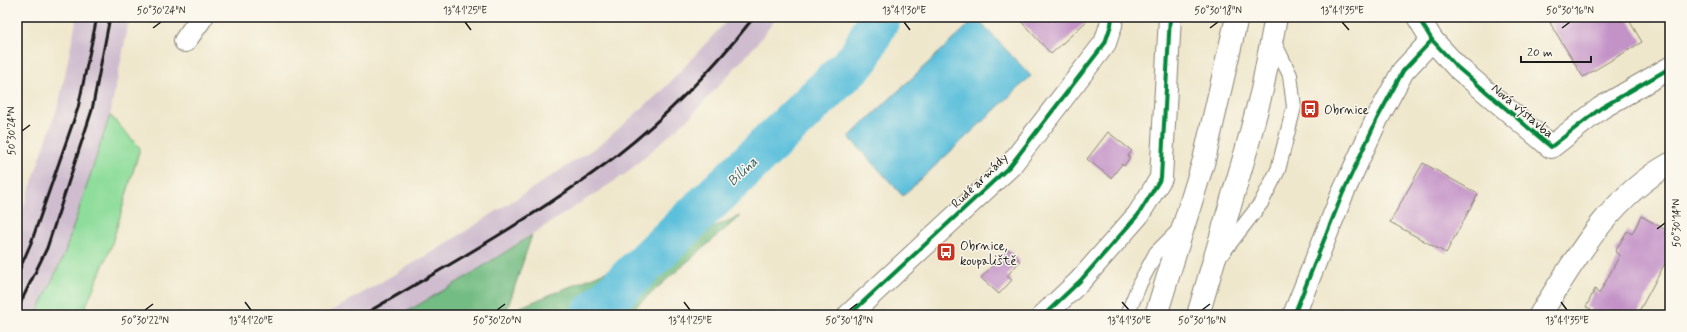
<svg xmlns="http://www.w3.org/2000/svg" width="1687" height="332" font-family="Mynerve,sans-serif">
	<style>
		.industrial { fill: #cfbdcf }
		.green { fill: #8fdd9b; stroke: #567c5c }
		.forest { fill: #73bc83; stroke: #486c50 }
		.water { fill: #5dc0db; stroke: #3c6e7c }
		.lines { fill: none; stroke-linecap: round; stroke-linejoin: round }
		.river { stroke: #5dc0db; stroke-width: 42 }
		.building { fill: #c392c7 }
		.lane-casing { stroke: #868274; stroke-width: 16 }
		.street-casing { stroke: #868274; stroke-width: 24 }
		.secondary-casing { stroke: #868274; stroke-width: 24 }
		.highway-casing { stroke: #868274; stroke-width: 24 }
		.lane { stroke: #fff; stroke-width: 14 }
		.street { stroke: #fff; stroke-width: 22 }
		.secondary { stroke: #fff; stroke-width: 22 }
		.highway { stroke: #fff; stroke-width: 22 }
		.rail { stroke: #1c1c1c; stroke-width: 3 }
		.cycleway-casing { stroke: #fbf7ec; stroke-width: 6 }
		.cycleway { stroke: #00873e; stroke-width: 4 }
		.ticks { fill: none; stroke: #1c1c1c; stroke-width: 1.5 }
		.labels { text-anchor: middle; stroke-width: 3; stroke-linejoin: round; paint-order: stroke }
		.poi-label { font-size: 13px; fill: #1c1c1c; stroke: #fbf7ec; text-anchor: start }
		.street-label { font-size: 13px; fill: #1c1c1c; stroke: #fbf7ec }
		.water-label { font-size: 14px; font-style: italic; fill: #365e68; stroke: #fbf7ec }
		.neatline { fill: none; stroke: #1c1c1c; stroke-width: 1.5 }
		.ticks-label { font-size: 10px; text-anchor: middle; fill: #1c1c1c }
	</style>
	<rect width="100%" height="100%" fill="#fbf7ec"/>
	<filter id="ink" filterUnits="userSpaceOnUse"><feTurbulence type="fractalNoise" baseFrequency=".025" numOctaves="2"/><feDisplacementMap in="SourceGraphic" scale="8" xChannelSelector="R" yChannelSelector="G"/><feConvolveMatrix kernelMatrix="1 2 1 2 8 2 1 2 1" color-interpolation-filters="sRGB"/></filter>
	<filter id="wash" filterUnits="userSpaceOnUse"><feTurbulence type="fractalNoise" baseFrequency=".012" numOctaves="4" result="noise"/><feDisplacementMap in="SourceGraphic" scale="16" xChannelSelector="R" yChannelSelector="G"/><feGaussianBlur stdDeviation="0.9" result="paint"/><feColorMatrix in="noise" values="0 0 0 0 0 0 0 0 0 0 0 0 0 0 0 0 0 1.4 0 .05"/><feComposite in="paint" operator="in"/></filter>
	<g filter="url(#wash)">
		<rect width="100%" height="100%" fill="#efe7cc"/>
		<g class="industrial">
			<path d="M77 17H130L110 115 64 255 36 315H17V226L59 103Z"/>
			<path d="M730 17H777L756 45 689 118 624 175 461 280 401 315H325L441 247 601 144 663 90Z"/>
		</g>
		<path class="green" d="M110 115 140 148 111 247 82 315H36L64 255Z"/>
		<path class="forest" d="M740 216 626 315H401L461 280 532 235 506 313Z"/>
		<path class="water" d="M976 18 1031 76 903 196 849 137Z"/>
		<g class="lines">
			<path class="river" d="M591 315 858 59 880 17"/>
		</g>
		<g id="blocks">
			<g class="building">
				<path d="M1017 17H1091L1051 54Z"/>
				<path d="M1561 17H1627L1642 42 1583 77 1550 23Z"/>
				<path d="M1108 132 1132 151 1128 156 1130 157 1124 166 1122 164 1111 178 1087 159Z"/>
				<path d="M1423 163 1478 194 1446 253 1390 222Z"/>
				<path d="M1641 216 1670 232V254L1637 315H1588L1591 309 1586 307 1595 289 1599 294 1620 255 1615 252 1627 231 1632 234Z"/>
				<path d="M1008 249 1020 261 1007 276 1012 280 999 294 981 278Z"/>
			</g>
		</g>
	</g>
	<g filter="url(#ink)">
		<use href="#blocks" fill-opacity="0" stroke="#868274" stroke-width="1"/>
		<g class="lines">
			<g class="lane-casing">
				<g id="lane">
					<path d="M1220 256 1261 203 1278 170 1294 107 1290 75 1272 38"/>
					<path d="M1127 315 1140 283 1156 253 1181 228"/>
				</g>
			</g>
			<g class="street-casing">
				<g id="street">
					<path d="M1418 17 1432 40 1457 67 1551 147 1601 108 1670 68"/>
					<path d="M185 41 202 17"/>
					<path d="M1044 315 1080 281 1138 215 1161 178 1170 17"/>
					<path d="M1294 315 1342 195 1377 119 1403 71 1432 40"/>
					<path d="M1540 315C1575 259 1610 197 1670 164"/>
				</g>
			</g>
			<g class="secondary-casing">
				<path id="secondary" d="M849 315 1010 166 1105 43 1111 25 1112 17"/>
			</g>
			<g class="highway-casing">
				<g id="highway">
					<path d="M1156 315 1204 160 1237 17"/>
					<path d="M1198 315 1246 151 1262 90 1276 17"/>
				</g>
			</g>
			<use href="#lane" class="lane"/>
			<use href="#street" class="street"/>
			<use href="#secondary" class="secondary"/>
			<use href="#highway" class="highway"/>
			<g class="rail">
				<path d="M17 275 31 243 78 108 97 17"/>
				<path d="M17 310 47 248 92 110 110 17"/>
				<path d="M363 315C449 265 537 216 616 156 667 116 714 68 754 17"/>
			</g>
			<g class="cycleway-casing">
				<g id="cycleway">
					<path d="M1418 17 1432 40 1457 67 1551 147 1601 108 1670 68"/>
					<path d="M849 315 1010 166 1105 43 1111 25 1112 17"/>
					<path d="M1044 315 1080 281 1138 215 1161 178 1170 17"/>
					<path d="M1294 315 1342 195 1377 119 1403 71 1432 40"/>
				</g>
			</g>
			<use href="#cycleway" class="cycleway"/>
		</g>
	</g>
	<path class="ticks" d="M465 22 471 30M904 22 910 30M1342 22 1349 30M153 28 161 22M1210 28 1218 22M1562 28 1570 22M22 131 30 125M1657 229 1665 223M245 302 251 310M684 302 690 310M1122 302 1129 310M1561 302 1567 310M145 310 153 304M497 310 505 304M849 310 857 304M1202 310 1210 304"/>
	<defs>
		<g id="bus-square" transform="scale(1)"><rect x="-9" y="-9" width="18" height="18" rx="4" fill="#c8321e" stroke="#fbf7ec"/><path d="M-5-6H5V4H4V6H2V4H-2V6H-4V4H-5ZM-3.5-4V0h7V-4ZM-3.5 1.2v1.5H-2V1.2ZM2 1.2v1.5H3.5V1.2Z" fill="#fff"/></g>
	</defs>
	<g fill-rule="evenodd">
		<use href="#bus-square" x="1310" y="109"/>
		<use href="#bus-square" x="946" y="252"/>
	</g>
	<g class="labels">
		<g class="poi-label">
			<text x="1324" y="114">Obrnice</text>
			<text x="960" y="250">Obrnice,<tspan x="960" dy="15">koupaliště</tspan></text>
		</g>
		<g class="street-label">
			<text transform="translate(1523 110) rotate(40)" y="5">Nová výstavba</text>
			<text transform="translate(979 180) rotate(-44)" y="5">Rudé armády</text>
		</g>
		<g class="water-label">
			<text transform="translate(742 171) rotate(-44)" y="5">Bílina</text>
		</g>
	</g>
	<rect width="1687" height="332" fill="none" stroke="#fbf7ec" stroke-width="44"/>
	<path d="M1521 56v6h70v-6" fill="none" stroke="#1c1c1c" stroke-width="2"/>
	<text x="1527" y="56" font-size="12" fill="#1c1c1c" stroke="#fbf7ec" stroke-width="3" paint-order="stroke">20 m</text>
	<rect x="22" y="22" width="1643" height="288" class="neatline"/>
	<g class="ticks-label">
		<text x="161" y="14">50°30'24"N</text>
		<text x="465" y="14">13°41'25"E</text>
		<text x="904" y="14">13°41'30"E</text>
		<text x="1218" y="14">50°30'18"N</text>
		<text x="1342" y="14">13°41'35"E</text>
		<text x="1570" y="14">50°30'16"N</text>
		<text transform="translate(11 131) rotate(-90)" y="4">50°30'24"N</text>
		<text transform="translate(1676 223) rotate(-90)" y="4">50°30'14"N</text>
		<text x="145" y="324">50°30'22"N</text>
		<text x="251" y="324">13°41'20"E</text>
		<text x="497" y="324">50°30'20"N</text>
		<text x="690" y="324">13°41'25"E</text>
		<text x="849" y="324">50°30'18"N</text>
		<text x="1129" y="324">13°41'30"E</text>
		<text x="1202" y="324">50°30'16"N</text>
		<text x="1567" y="324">13°41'35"E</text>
	</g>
</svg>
